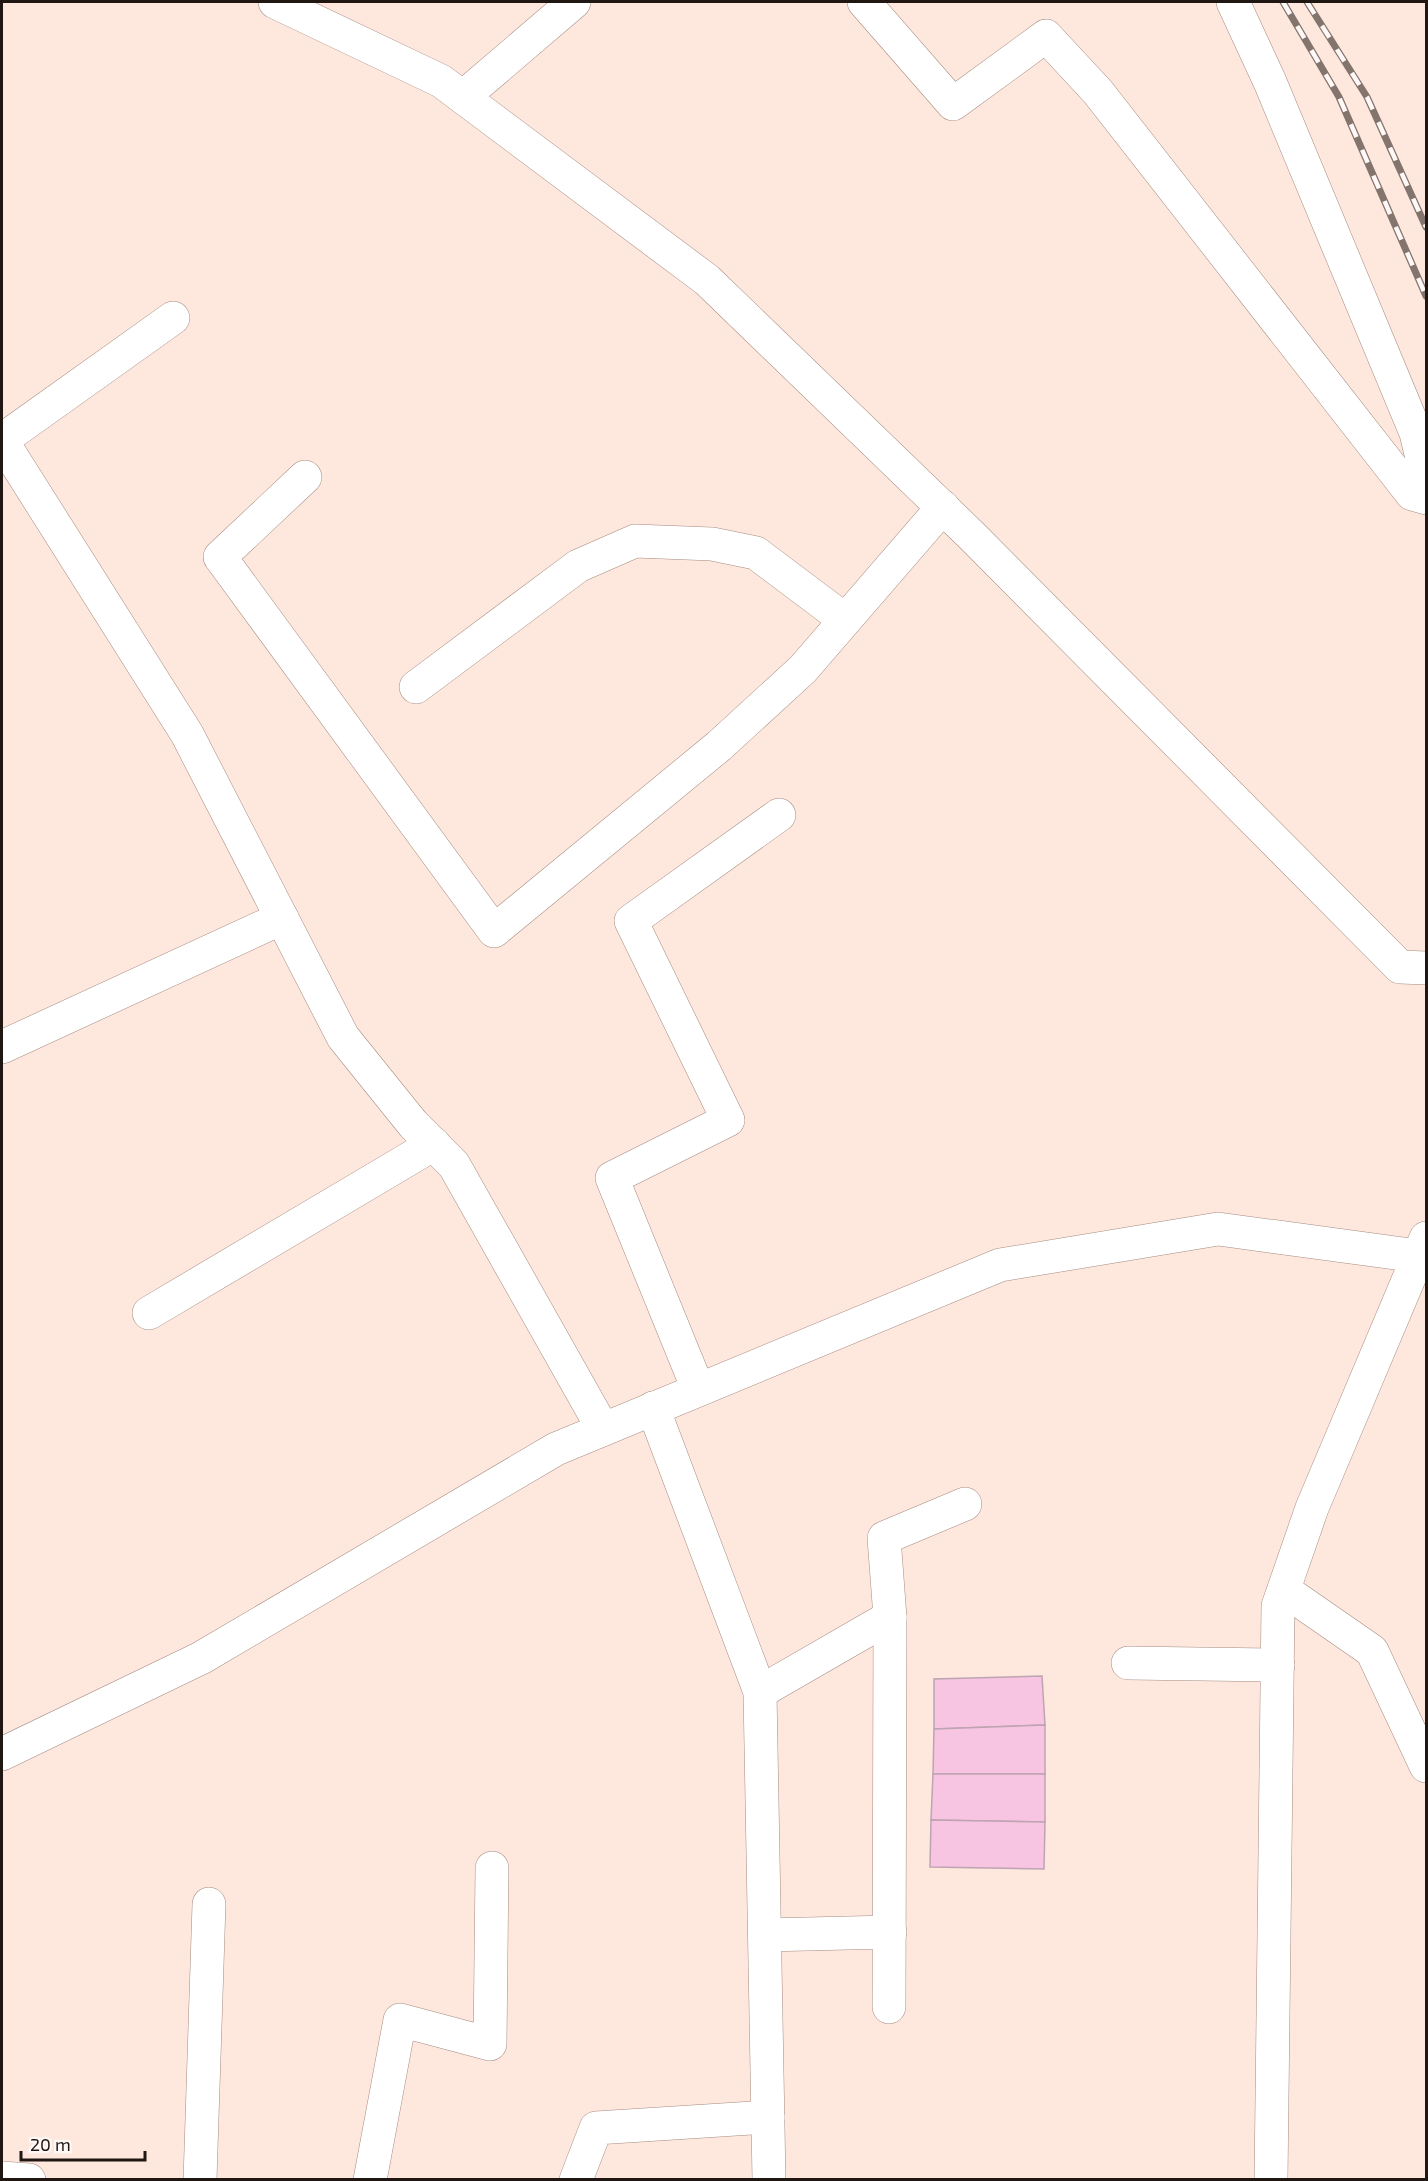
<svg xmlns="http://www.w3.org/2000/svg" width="1428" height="2181" font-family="'Exo 2',sans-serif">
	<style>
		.building { fill: #f7c5e1; stroke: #bea4b2; stroke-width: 1.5 }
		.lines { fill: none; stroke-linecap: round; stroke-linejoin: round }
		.minor-casing { stroke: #a58c81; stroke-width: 34 }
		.minor { stroke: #fff; stroke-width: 33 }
		.rail-casing { stroke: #83746d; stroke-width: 7 }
		.rail { stroke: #fef8f6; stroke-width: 4.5; stroke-dasharray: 14; stroke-linecap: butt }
	</style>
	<rect width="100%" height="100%" fill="#fee7dd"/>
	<g class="building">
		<path d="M1042 1676 1045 1725 934 1729V1679Z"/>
		<path d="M1045 1725V1774H933L934 1729Z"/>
		<path d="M933 1774H1045V1822L931 1820Z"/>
		<path d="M931 1820 1045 1822 1044 1869 930 1867Z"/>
	</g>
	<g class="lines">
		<g class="minor-casing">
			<g id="minor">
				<path d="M275 2 441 81 707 280 972 536 1400 967 1426 968"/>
				<path d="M864 2 953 104 1046 36 1098 92 1412 494 1426 498"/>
				<path d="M1233 2 1270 82 1416 433 1426 475"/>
				<path d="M463 97 574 2"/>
				<path d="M2 440 173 318"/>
				<path d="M2 441 187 734 343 1037 413 1124 454 1165 603 1429"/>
				<path d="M305 477 220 557 494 931 719 746 803 669 943 507"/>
				<path d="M416 687 578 566 635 541 712 544 756 553 845 620"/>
				<path d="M2 1047 282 918"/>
				<path d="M149 1313 434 1144"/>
				<path d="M698 1389 612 1178 728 1120 631 921 779 815"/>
				<path d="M653 1408 760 1692 769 2180"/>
				<path d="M1284 1590 1372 1651 1426 1766"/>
				<path d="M1128 1663 1278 1665"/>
				<path d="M760 1692 890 1617 884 1538 965 1504"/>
				<path d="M2 1754 201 1658 556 1449 1000 1265 1218 1229 1418 1256"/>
				<path d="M765 1935 890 1932"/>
				<path d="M889 2007 890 1617"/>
				<path d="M2 2178 29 2180"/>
				<path d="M200 2180 209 1904"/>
				<path d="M370 2180 400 2020 490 2044 492 1868"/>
				<path d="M576 2180 596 2128 768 2117"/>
				<path d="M1271 2180 1278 1606 1312 1508 1426 1238"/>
			</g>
		</g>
		<use href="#minor" class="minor"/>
		<g class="rail-casing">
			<g id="rail">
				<path d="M1283 2 1339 97 1426 296"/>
				<path d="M1307 2 1367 97 1426 227"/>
			</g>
		</g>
		<use href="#rail" class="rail"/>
	</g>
	<rect width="1428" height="2181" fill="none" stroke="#201712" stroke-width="6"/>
	<path d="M21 2151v9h124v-9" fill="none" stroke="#201712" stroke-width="3"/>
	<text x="30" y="2151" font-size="18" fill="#201712" stroke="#fef8f6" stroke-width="4.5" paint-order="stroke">20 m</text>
</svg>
